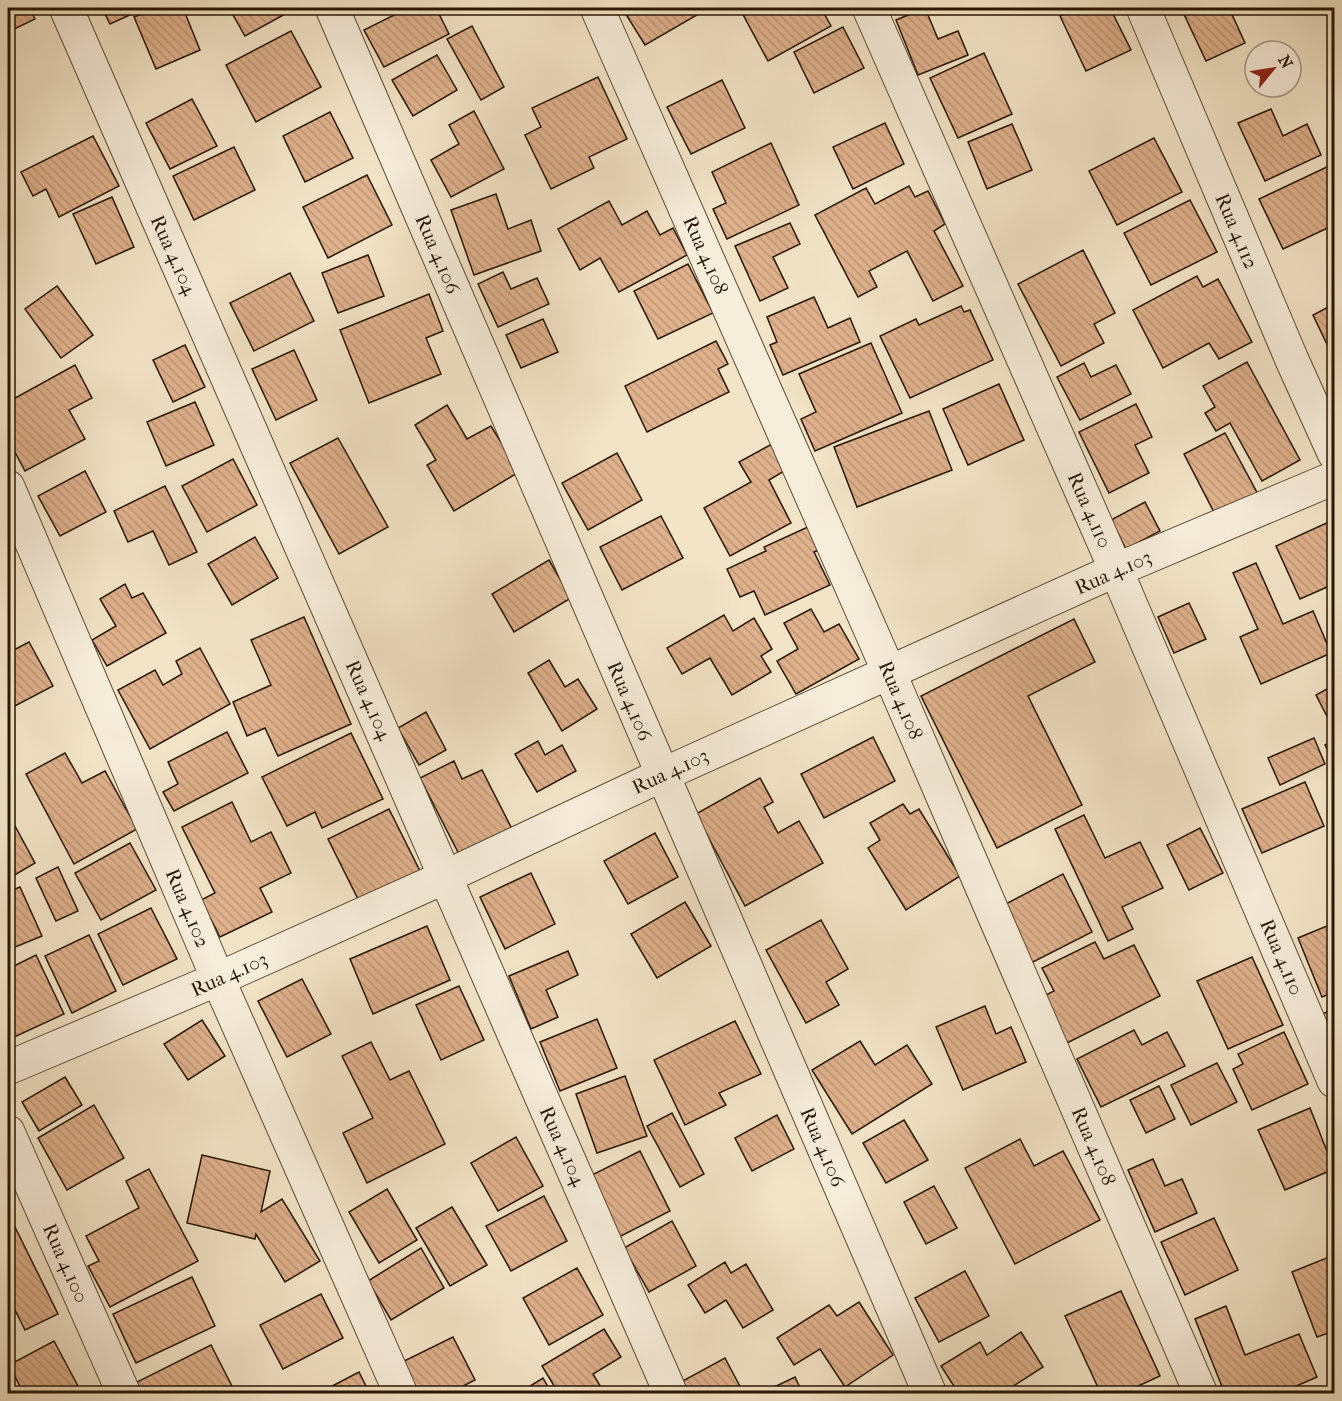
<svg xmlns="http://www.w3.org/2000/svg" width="1342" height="1401" font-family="'IM FELL French Canon',serif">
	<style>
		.building { fill: url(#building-back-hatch); stroke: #281603; stroke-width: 1.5 }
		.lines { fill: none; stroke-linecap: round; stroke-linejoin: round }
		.street-casing { stroke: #5b4a34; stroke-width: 35 }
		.street { stroke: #f7eddb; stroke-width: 33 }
		.labels { text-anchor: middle; stroke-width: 4.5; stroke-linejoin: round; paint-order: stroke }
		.street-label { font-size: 20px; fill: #281603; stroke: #f7eddb }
	</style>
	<defs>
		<pattern id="building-back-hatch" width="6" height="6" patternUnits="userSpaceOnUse" patternTransform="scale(1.5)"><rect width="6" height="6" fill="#deb08c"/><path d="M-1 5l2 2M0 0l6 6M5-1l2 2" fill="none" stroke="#be9777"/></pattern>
	</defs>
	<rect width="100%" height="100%" fill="#f3e4c7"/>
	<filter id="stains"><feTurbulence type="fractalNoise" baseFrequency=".00333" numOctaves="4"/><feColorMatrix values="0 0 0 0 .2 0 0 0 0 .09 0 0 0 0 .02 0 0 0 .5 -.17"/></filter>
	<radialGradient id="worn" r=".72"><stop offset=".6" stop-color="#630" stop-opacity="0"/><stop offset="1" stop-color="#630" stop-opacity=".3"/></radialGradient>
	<g class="building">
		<path d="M8 8H29L35 19 8 32Z"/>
		<path d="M102 8H145L110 24Z"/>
		<path d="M157 8H183L200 50 156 69 134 17Z"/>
		<path d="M229 8H296L245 36Z"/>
		<path d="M408 8H436L449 34 384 67 364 30Z"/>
		<path d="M622 8H709L645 45Z"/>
		<path d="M742 8H821L831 26 768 61 740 9Z"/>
		<path d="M925 8 938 39 958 31 968 55 918 75 896 20Z"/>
		<path d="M1079 8H1110L1131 50 1086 71 1060 16Z"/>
		<path d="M1181 8H1229L1245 43 1206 61Z"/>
		<path d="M472 26 504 87 481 100 447 39Z"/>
		<path d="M843 27 864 68 814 93 794 52Z"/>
		<path d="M291 31 321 87 256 122 226 65Z"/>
		<path d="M984 53 1012 114 958 138 930 78Z"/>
		<path d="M437 55 457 90 413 116 392 80Z"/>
		<path d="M598 77 627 139 589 157 594 168 551 189 525 135 541 127 532 108Z"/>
		<path d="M722 80 745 128 691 154 667 107Z"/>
		<path d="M192 99 217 146 170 169 146 123Z"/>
		<path d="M1271 109 1283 136 1307 124 1321 155 1265 181 1238 123Z"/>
		<path d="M474 111 504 169 451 197 431 160 459 144 449 125Z"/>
		<path d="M330 112 353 158 305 182 283 136Z"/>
		<path d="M885 123 904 164 853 189 833 147Z"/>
		<path d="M1012 124 1032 170 987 189 968 142Z"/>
		<path d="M93 136 119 186 59 217 46 189 33 196 21 172Z"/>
		<path d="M1154 138 1182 192 1117 225 1089 171Z"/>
		<path d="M771 143 799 205 727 239 713 209 726 203 712 172Z"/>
		<path d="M234 147 255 190 194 220 173 176Z"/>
		<path d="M1331 165 1334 172V225L1283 249 1259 199Z"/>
		<path d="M367 175 392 225 328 258 303 207Z"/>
		<path d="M909 186 915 197 928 191 945 224 934 231 963 286 933 301 907 251 869 271 877 287 858 297 815 215 866 188 875 204Z"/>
		<path d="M496 194 508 229 531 220 541 251 474 275 451 210Z"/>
		<path d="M112 197 134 247 96 264 73 214Z"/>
		<path d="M1190 200 1217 252 1151 285 1124 233Z"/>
		<path d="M609 201 622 225 647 211 660 235 673 228 687 255 619 292 600 258 580 270 558 229Z"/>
		<path d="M790 223 800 244 773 257 788 288 760 301 735 246Z"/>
		<path d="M1083 250 1115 313 1094 324 1104 343 1061 366 1018 284Z"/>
		<path d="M368 255 384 296 338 313 322 273Z"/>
		<path d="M688 264 713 313 658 339 634 291Z"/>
		<path d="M503 272 511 289 537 278 549 304 498 327 478 284Z"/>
		<path d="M290 273 314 321 254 351 230 303Z"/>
		<path d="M1197 276 1203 287 1218 279 1252 342 1219 359 1209 343 1163 368 1133 310Z"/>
		<path d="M57 286 93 335 61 358 25 309Z"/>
		<path d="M429 294 443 331 426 338 441 374 369 403 340 330Z"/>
		<path d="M814 297 828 328 850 318 860 342 783 375 770 345 777 342 767 317Z"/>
		<path d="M1334 304V359L1313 315Z"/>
		<path d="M961 306 964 312 970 310 993 360 910 398 880 336 916 319 919 325Z"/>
		<path d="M543 319 558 352 521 368 506 335Z"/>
		<path d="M716 341 728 364 718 369 729 392 647 432 625 386Z"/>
		<path d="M871 343 902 413 815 451 801 419 816 412 799 374Z"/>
		<path d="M185 345 205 387 173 402 153 360Z"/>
		<path d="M294 350 317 400 276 420 252 369Z"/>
		<path d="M1247 362 1300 460 1262 481 1230 423 1216 431 1205 413 1215 407 1203 386Z"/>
		<path d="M1084 363 1091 377 1116 365 1131 394 1080 420 1057 377Z"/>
		<path d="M75 365 92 398 69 410 85 439 25 471 8 439V402Z"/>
		<path d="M999 384 1024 440 968 465 943 409Z"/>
		<path d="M195 402 214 445 166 466 147 422Z"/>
		<path d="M1136 404 1152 437 1135 445 1149 473 1109 493 1079 432Z"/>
		<path d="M447 405 467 439 491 426 519 472 454 511 427 465 436 460 415 425Z"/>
		<path d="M929 411 952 470 857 507 834 447Z"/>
		<path d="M1225 433 1260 498 1218 520 1184 454Z"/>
		<path d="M338 438 388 527 339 554 290 463Z"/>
		<path d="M772 444 786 470 769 480 791 523 730 556 704 508 751 482 739 462Z"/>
		<path d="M617 453 642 500 588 530 562 483Z"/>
		<path d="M233 459 257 505 207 532 182 486Z"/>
		<path d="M85 471 106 512 60 536 38 496Z"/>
		<path d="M165 486 197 552 169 565 153 531 128 542 114 511Z"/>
		<path d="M1145 502 1160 531 1126 549 1111 520Z"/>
		<path d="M661 516 683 558 622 590 600 547Z"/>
		<path d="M1331 521 1334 528V584L1300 599 1276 546Z"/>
		<path d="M810 526 821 549 814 552 830 585 765 615 754 591 740 597 727 569 766 551 764 547Z"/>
		<path d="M255 537 278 578 232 605 208 564Z"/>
		<path d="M549 560 571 598 514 632 492 594Z"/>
		<path d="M1256 563 1283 624 1313 611 1331 653 1261 684 1240 637 1258 629 1233 573Z"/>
		<path d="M125 584 132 598 143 593 166 633 107 666 92 640 116 626 100 599Z"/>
		<path d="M1189 603 1206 639 1174 653 1158 617Z"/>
		<path d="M811 609 824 632 839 624 859 659 796 694 777 661 798 649 784 623Z"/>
		<path d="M724 615 733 631 754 618 772 649 761 656 771 672 732 695 710 658 682 674 667 648Z"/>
		<path d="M304 617 351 724 278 756 265 728 247 736 233 702 271 685 251 640Z"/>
		<path d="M1074 619 1095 662 1028 696 1082 805 997 848 921 696Z"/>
		<path d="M29 642 53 686 11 708 8 701V653Z"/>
		<path d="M200 648 230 704 150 749 118 690 155 670 163 685 182 674 176 661Z"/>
		<path d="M549 660 565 687 578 679 597 709 562 731 528 673Z"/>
		<path d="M1334 685V730L1316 695Z"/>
		<path d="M426 712 446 750 419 765 398 728Z"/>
		<path d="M227 732 248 773 174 811 163 792 178 784 168 762Z"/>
		<path d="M351 733 383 799 322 828 315 812 287 826 262 777Z"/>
		<path d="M873 737 895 781 824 818 801 774Z"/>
		<path d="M1314 738 1325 764 1280 785 1268 758Z"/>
		<path d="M1334 740V763L1325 745Z"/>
		<path d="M538 741 545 755 562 745 576 771 537 792 515 754Z"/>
		<path d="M65 753 82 783 105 771 137 829 74 864 26 774Z"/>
		<path d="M454 761 462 779 482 770 512 829 460 856 420 778Z"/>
		<path d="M760 778 773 802 764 807 778 833 799 821 823 863 745 906 696 814Z"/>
		<path d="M1305 782 1324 826 1262 853 1242 809Z"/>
		<path d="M232 802 251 842 271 832 291 873 260 888 272 912 220 937 201 900 215 893 182 827Z"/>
		<path d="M903 804 910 814 919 809 960 876 906 910 868 848 880 840 870 823Z"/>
		<path d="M389 809 420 871 359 901 328 839Z"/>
		<path d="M8 813 35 863 8 879Z"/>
		<path d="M1084 815 1105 858 1140 842 1163 888 1122 907 1133 929 1108 941 1055 829Z"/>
		<path d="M1200 828 1223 873 1189 890 1167 845Z"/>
		<path d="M655 833 678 877 628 904 604 861Z"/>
		<path d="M130 843 156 890 101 920 75 873Z"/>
		<path d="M58 867 78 911 56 921 36 878Z"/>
		<path d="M531 873 555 924 505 949 480 897Z"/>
		<path d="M1063 874 1092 932 1029 964 1000 907Z"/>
		<path d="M20 887 42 936 8 950V892Z"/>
		<path d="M685 902 711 946 657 978 631 934Z"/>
		<path d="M151 908 177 959 123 985 98 934Z"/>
		<path d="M821 920 848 969 826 982 839 1005 806 1023 766 950Z"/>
		<path d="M1334 923V992L1322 997 1298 938Z"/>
		<path d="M427 926 450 980 373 1014 350 959Z"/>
		<path d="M89 935 116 991 72 1013 45 956Z"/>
		<path d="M1095 942 1104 959 1134 945 1160 996 1067 1043 1042 997 1054 991 1042 968Z"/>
		<path d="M568 951 578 975 546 990 558 1017 531 1029 509 976Z"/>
		<path d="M36 955 64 1014 12 1038 8 1029V969Z"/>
		<path d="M1252 957 1283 1025 1228 1049 1197 981Z"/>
		<path d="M302 979 331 1034 287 1057 258 1001Z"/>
		<path d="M459 986 484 1040 441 1060 416 1005Z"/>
		<path d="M985 1006 996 1034 1011 1027 1026 1062 963 1090 936 1027Z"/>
		<path d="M1334 1009V1042L1317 1016Z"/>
		<path d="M597 1019 617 1068 560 1091 540 1042Z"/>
		<path d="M202 1020 225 1056 188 1080 164 1044Z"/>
		<path d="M735 1021 761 1074 719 1093 726 1105 685 1125 654 1060Z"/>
		<path d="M1134 1030 1142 1045 1167 1032 1185 1066 1101 1107 1077 1059Z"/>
		<path d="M1284 1032 1308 1084 1252 1110 1233 1069 1243 1064 1238 1054Z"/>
		<path d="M860 1041 875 1065 907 1045 932 1084 852 1134 812 1070Z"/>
		<path d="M371 1042 390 1080 409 1071 445 1144 367 1183 343 1133 373 1118 342 1056Z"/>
		<path d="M1217 1063 1237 1102 1191 1125 1171 1085Z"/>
		<path d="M625 1076 647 1136 597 1153 576 1094Z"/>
		<path d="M65 1077 82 1105 39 1131 22 1102Z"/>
		<path d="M1159 1086 1175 1119 1146 1133 1130 1100Z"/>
		<path d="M94 1105 124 1158 67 1190 38 1138Z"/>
		<path d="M1310 1108 1334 1169 1285 1190 1258 1130Z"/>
		<path d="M672 1113 704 1174 680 1187 647 1126Z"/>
		<path d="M777 1115 794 1149 752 1171 735 1138Z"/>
		<path d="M904 1120 928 1160 886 1183 863 1143Z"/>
		<path d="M516 1137 543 1186 498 1211 471 1163Z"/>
		<path d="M1020 1139 1034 1166 1063 1151 1100 1220 1015 1264 965 1168Z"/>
		<path d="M640 1151 670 1211 619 1237 588 1177Z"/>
		<path d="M202 1155 270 1171 261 1212 282 1199 320 1261 285 1282 256 1234 255 1239 187 1223Z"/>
		<path d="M1153 1159 1165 1186 1182 1179 1197 1213 1155 1232 1128 1170Z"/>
		<path d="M149 1169 198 1261 110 1307 88 1266 99 1261 86 1236 139 1208 126 1181Z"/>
		<path d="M934 1186 957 1228 926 1244 904 1202Z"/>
		<path d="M387 1189 417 1240 379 1263 349 1212Z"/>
		<path d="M544 1196 567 1241 511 1271 486 1226Z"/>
		<path d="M452 1207 487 1265 450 1286 416 1228Z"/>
		<path d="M9 1215 58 1314 25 1330 8 1296Z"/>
		<path d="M1214 1218 1238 1270 1185 1295 1161 1242Z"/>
		<path d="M672 1221 696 1266 649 1292 624 1248Z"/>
		<path d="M421 1248 444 1288 391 1320 368 1281Z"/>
		<path d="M1334 1255V1331L1317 1337 1292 1272Z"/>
		<path d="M725 1262 731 1273 746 1264 773 1310 743 1328 726 1300 705 1313 688 1285Z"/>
		<path d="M577 1268 603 1315 549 1345 523 1298Z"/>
		<path d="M965 1271 989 1316 939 1342 915 1298Z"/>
		<path d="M192 1277 215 1326 136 1363 113 1314Z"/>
		<path d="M1121 1291 1160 1376 1121 1394H1101L1065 1316Z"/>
		<path d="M321 1294 343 1338 283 1369 260 1325Z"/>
		<path d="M859 1302 893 1355 845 1387 820 1349 794 1365 777 1338 829 1305 837 1316Z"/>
		<path d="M1226 1306 1245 1355 1299 1334 1317 1377 1278 1394H1225L1195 1319Z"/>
		<path d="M604 1329 621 1357 593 1374 605 1394H559L542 1366Z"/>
		<path d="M1021 1332 1043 1367 1001 1394H959L941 1366 980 1342 987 1355Z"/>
		<path d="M453 1337 475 1380 448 1394H415L400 1363Z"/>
		<path d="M54 1341 79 1388 67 1394H24L9 1365Z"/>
		<path d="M211 1345 236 1394H142L137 1382Z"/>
		<path d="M725 1358 744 1394H685L679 1383Z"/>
		<path d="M359 1372 370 1394H317Z"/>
		<path d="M795 1377 803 1394H767L766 1391Z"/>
		<path d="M543 1378 552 1394H517Z"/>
	</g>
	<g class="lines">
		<g class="street-casing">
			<g id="street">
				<path d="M66 8 671 1394"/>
				<path d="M332 8 930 1394"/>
				<path d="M597 8 889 672 1201 1394"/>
				<path d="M869 8 1116 570 1334 1081"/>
				<path d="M1143 8 1292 360 1334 453"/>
				<path d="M8 487 218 979 401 1394"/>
				<path d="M8 1068 218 979 445 877 662 775 1116 570 1334 478"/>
				<path d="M8 1132 124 1394"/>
			</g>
		</g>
		<use href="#street" class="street"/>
	</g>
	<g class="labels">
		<g class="street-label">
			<text transform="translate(1237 231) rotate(67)" y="7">Rua 4.112</text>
			<text transform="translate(438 254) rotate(67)" y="7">Rua 4.106</text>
			<text transform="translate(174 255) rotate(66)" y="7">Rua 4.104</text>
			<text transform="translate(706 255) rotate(66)" y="7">Rua 4.108</text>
			<text transform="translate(1090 510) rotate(66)" y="7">Rua 4.110</text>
			<text transform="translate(1113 572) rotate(-24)" y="7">Rua 4.103</text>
			<text transform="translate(369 700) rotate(66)" y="7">Rua 4.104</text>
			<text transform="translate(901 700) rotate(67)" y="7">Rua 4.108</text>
			<text transform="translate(630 701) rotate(67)" y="7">Rua 4.106</text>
			<text transform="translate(670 771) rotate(-25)" y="7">Rua 4.103</text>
			<text transform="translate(188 908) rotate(67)" y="7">Rua 4.102</text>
			<text transform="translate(1282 957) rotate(67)" y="7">Rua 4.110</text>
			<text transform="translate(229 974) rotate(-24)" y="7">Rua 4.103</text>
			<text transform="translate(563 1146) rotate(66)" y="7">Rua 4.104</text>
			<text transform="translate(1094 1146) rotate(67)" y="7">Rua 4.108</text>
			<text transform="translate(823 1147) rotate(67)" y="7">Rua 4.106</text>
			<text transform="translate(66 1263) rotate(66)" y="7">Rua 4.100</text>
		</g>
	</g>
	<rect width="1342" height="1401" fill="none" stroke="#f3e4c7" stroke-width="30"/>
	<rect x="9" y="9" width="1324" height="1383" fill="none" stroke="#281603" stroke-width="3"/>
	<rect x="15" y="15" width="1312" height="1371" fill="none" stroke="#281603" stroke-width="1.5"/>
	<g transform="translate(1273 69) rotate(60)"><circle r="28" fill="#f7eddb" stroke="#a49785" stroke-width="1.5"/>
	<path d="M0-4.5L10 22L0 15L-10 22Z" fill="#8f2418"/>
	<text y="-9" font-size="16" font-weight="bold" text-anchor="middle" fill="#281603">N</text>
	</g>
	<rect width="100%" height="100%" filter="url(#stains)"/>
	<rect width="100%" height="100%" fill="url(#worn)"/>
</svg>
